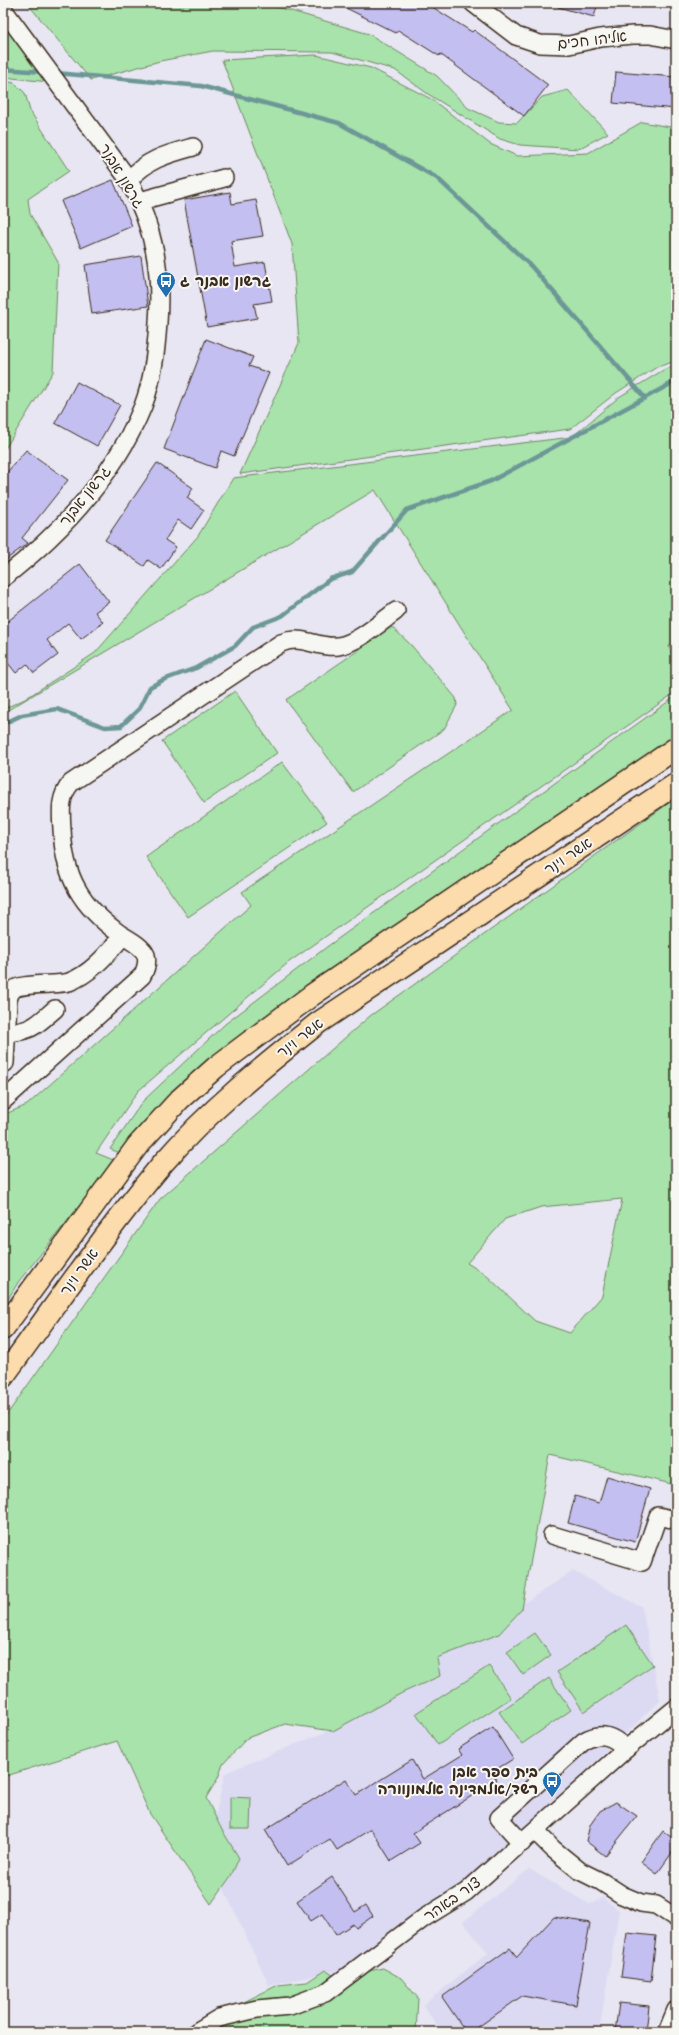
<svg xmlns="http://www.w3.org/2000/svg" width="679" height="2035" font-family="'Comic Neue','Playpen Sans Hebrew',sans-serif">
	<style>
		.built { fill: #dcdaf2 }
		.green { fill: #a7e3aa; stroke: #718664; fill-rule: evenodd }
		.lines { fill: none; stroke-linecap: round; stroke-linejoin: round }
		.stream { stroke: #6d9797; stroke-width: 4.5 }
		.building { fill: #c4bff1; stroke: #3b2a1e }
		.minor-casing { stroke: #3b2a1e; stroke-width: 20 }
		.major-casing { stroke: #3b2a1e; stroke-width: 24 }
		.minor { stroke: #f6f6f2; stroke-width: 17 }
		.major { stroke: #fcdcac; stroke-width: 21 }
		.labels { text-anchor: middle; stroke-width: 4; stroke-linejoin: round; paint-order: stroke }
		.street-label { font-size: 15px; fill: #3b2a1e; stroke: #f6f6f2 }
		.poi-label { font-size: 15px; font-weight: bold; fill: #3b2a1e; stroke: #f6f6f2; text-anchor: start }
	</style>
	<rect width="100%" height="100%" fill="#e7e6f2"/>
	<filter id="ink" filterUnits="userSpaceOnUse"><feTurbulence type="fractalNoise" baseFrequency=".025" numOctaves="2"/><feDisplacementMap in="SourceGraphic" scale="8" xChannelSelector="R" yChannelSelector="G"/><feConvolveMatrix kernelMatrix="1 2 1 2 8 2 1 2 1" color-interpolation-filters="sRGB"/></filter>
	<g filter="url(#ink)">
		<g class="built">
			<path d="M573 1571 642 1607 660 1701 480 1870 347 1969 269 1985 207 1853 225 1773 328 1731Z"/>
			<path d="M529 1869 589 1904 603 1898 619 1910 599 2032H441L423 2005 488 1953 463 1922Z"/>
		</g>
		<g class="green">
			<path d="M27 3H248L281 8 369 34 437 76 468 108 499 122 517 123 542 97 568 90 608 133 578 149 520 145 500 139 428 94 395 70 332 52 213 51 160 61 91 80Z"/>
			<path d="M3 22 58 83 3 77Z"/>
			<path d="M316 55 371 68 431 99 490 144 517 156 588 153 642 122 676 128V361L657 367 616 393 570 429 240 474 299 343 292 244 222 60Z"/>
			<path d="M3 81 15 83 25 93 30 111 69 171 28 199 30 214 58 262 53 372 3 452Z"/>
			<path d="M676 366V640L669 646 676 669V692L289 962 138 1091 96 1153 116 1161 19 1281 3 1307V1115L27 1105 251 905 242 892 513 710 375 490 3 713V709L25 699 95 653 198 536 233 478 572 437 619 397 665 369Z"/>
			<path d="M392 627 411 645 456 698 457 705 444 729 353 792 286 700Z"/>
			<path d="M235 691 277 753 204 803 162 741Z"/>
			<path d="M676 696V734L299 999 122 1154 110 1149 143 1101 225 1024 328 946Z"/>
			<path d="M282 762 327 822 188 917 146 857Z"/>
			<path d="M676 798V1485L550 1455 522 1609 499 1634 437 1658 440 1676 402 1693 333 1731 285 1724 247 1738 223 1764 218 1778 206 1798 222 1830 239 1858 231 1876 211 1904 150 1814 117 1741 3 1777V1420L160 1199 370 1016ZM622 1199 602 1296 570 1333 535 1321 485 1274 467 1263 505 1219 541 1207Z"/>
			<path d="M626 1625 653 1665 584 1712 557 1672Z"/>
			<path d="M535 1633 551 1655 523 1675 507 1652Z"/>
			<path d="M489 1666 511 1698 438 1745 416 1713Z"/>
			<path d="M549 1678 571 1710 522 1744 499 1712Z"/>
			<path d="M230 1797 251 1798 250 1829H230Z"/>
			<path d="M383 1968 401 1978 418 1998 416 2032H190L208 2020 278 1985 307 1982 325 1970 342 1981 359 1973Z"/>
		</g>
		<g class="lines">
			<g class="stream">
				<path d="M3 69 43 72"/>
				<path d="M56 73 201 86 339 123 437 178 531 266 645 398"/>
				<path d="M3 724 22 715 57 709 105 727 121 726 139 709 150 687 163 680 196 668 235 646 253 627 282 616 330 579 352 572 407 510 491 481 676 381"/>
			</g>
		</g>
		<g class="building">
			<path d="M336 3H426L472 32 474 30 548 85 524 116 440 54 439 56 398 30 396 33Z"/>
			<path d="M559 3H598L594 17 558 7Z"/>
			<path d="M616 72 676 77V109L613 103Z"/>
			<path d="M113 180 132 226 81 248 61 201Z"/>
			<path d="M230 192 232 204 256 200 263 236 231 241 235 267 265 262 272 301 254 304 257 318 207 327 184 200Z"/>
			<path d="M141 256 148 306 92 314 85 265Z"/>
			<path d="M206 339 253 357 249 366 269 373 234 456 221 451 215 468 164 449Z"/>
			<path d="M77 382 120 405 97 446 55 423Z"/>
			<path d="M26 450 68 480 22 538 28 543 3 562V477Z"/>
			<path d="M157 463 193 488 187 498 204 510 191 529 178 520 165 540 176 547 161 569 148 560 144 566 105 540Z"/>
			<path d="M80 564 109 602 95 612 103 622 81 639 68 623 47 640 58 655 34 673 27 664 16 673 3 657V625Z"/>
			<path d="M607 1476 650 1489 635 1542 568 1523 575 1496 599 1503Z"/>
			<path d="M493 1727 513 1759 492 1772 497 1780 413 1833 420 1843 391 1861 371 1829 337 1850 330 1839 287 1866 265 1830 346 1779 356 1795 412 1760 423 1779 462 1755 458 1749Z"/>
			<path d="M616 1802 637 1816 605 1856 586 1841 590 1825 600 1811Z"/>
			<path d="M663 1831 676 1841V1847L657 1874 641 1862Z"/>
			<path d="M332 1877 355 1912 366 1905 373 1916 356 1928 353 1924 336 1935 322 1914 311 1921 297 1901Z"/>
			<path d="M554 1917 590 1923 576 2005 522 1996 471 2032H466L442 1997 510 1948 517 1957Z"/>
			<path d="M627 1933 656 1936 651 1981 621 1977Z"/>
			<path d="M619 2003 649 2006 646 2032H615Z"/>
		</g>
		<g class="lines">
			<g class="minor-casing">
				<g id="minor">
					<path d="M473 3 516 36 540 44 569 45 600 38 633 35H650L676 40"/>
					<path d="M3 9 129 180C154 230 162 268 158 323 156 351 153 380 143 406 115 475 61 533 3 578"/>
					<path d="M129 180C147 159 168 154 193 147"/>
					<path d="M140 201 224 178"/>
					<path d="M7 1033C33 1031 36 1025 55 1009"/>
					<path d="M5 1063 8 1000C9 997 10 993 12 991 18 982 56 986 69 982 91 974 108 953 123 936"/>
					<path d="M3 1101 142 976C146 969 148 963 146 955 142 946 128 939 120 934 81 906 64 877 62 829 61 811 59 797 71 783L281 643C304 634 317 649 338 646 356 644 381 622 396 611"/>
					<path d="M552 1535 642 1562 658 1516 676 1520"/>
					<path d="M535 1831 553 1849 580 1871 602 1882 622 1895 641 1903 656 1905 676 1918"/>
					<path d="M522 1843 499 1818 584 1741C601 1731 613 1736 626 1749"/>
					<path d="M196 2032 219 2018 257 2009 290 2006 325 1993 424 1918 466 1892 626 1749 676 1708"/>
					<path d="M667 2032 676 2010"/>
				</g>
			</g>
			<g class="major-casing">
				<g id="major">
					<path d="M3 1329 138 1145 180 1099 216 1067 312 995 676 748"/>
					<path d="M3 1377C56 1305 106 1231 163 1163 209 1110 264 1066 318 1023L676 784"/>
				</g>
			</g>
			<use href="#minor" class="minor"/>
			<use href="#major" class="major"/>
		</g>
	</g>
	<defs>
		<g id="bus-pin" transform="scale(1)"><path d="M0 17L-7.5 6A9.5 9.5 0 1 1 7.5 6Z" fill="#1f6fb2" stroke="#f6f6f2"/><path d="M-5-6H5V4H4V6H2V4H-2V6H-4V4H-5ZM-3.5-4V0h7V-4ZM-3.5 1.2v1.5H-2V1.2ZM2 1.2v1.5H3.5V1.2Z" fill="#fff"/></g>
	</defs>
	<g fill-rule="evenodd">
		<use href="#bus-pin" x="166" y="281"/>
		<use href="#bus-pin" x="552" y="1781"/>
	</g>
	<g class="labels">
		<g class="street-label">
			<text transform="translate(592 40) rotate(-7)" y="5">אליהו חכים</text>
			<text transform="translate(122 176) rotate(59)" y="5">גרשון אבנר</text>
			<text transform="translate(85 496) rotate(-51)" y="5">גרשון אבנר</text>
			<text transform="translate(568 856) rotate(-34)" y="5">אשר וינר</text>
			<text transform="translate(300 1038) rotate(-38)" y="5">אשר וינר</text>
			<text transform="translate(79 1272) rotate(-54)" y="5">אשר וינר</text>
			<text transform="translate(452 1899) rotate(-35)" y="5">צור באהר</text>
		</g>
		<g class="poi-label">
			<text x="180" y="286">גרשון אבנר ג</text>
			<text x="538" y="1777" text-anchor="end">בית ספר אבן<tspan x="538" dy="17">רשד/אלמדינה אלמונוורה</tspan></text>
		</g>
	</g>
	<rect width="679" height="2035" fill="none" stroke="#f6f6f2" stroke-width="16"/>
	<rect x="8" y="8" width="663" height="2019" fill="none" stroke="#3b2a1e" stroke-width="1.5" filter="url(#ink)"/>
</svg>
